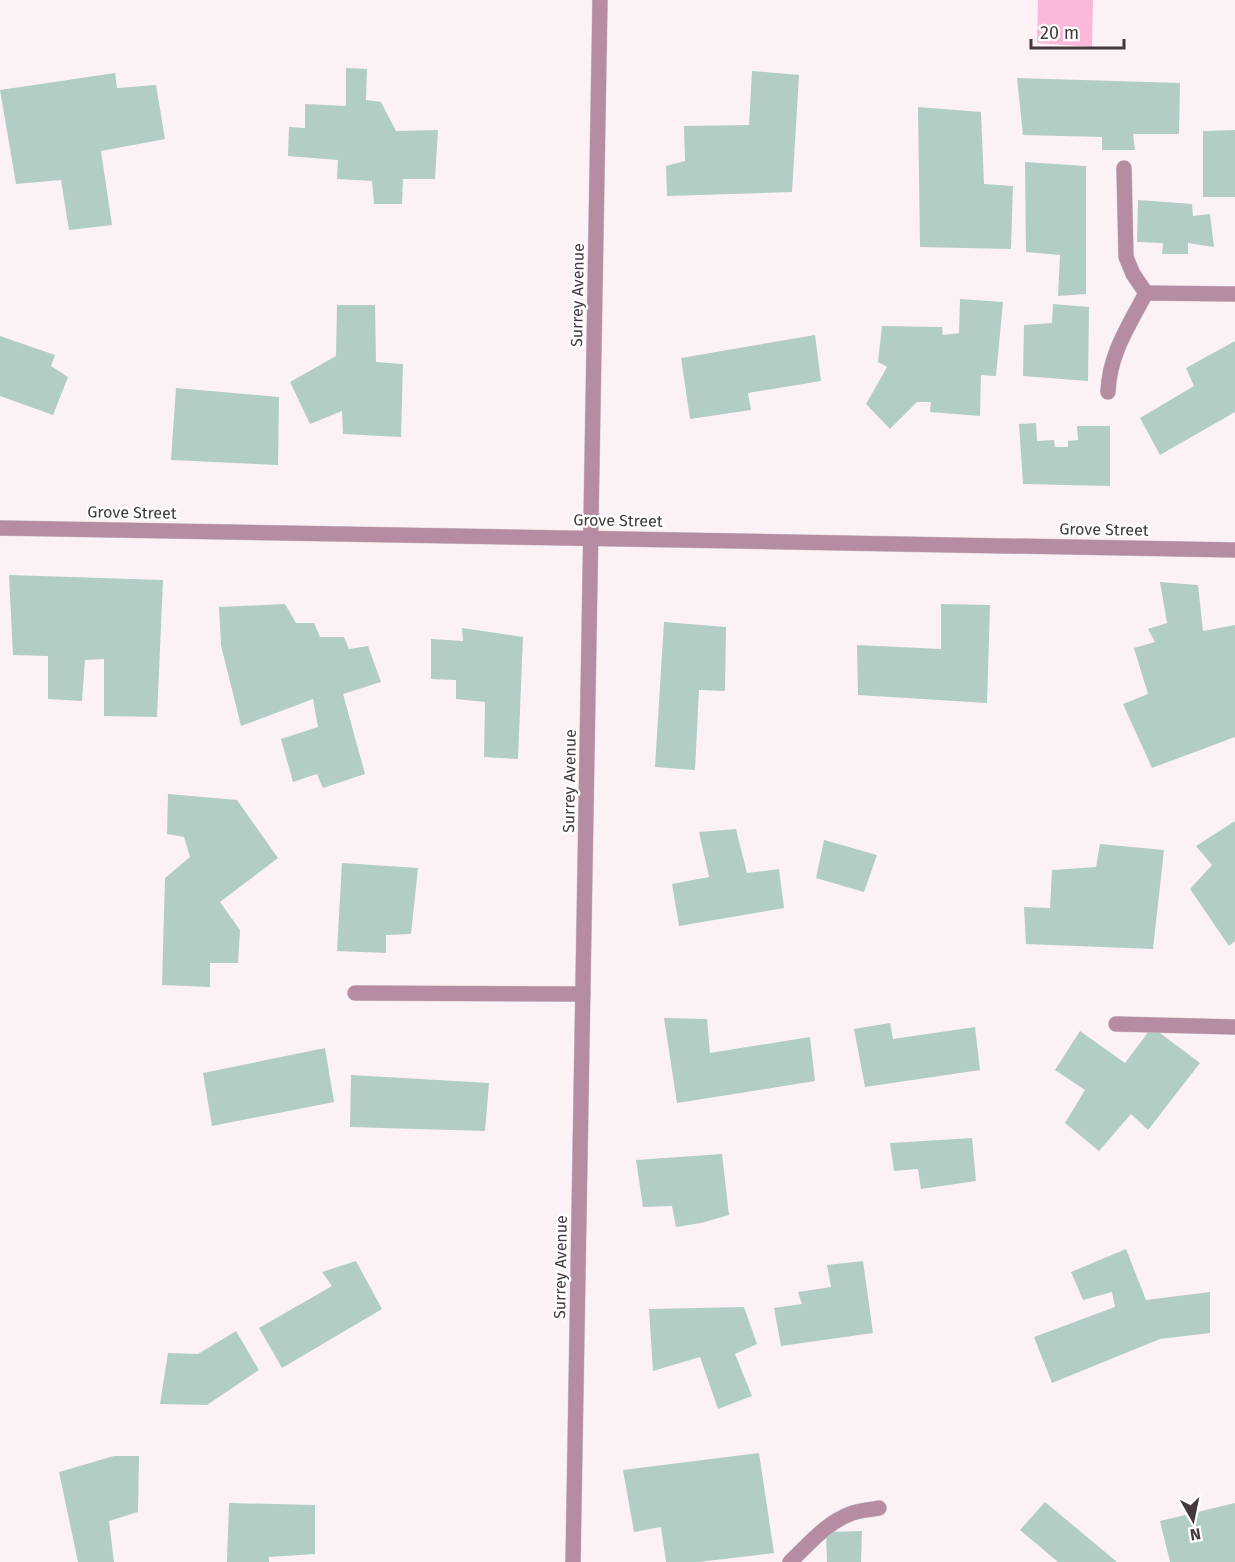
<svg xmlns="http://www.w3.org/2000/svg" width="1235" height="1562" font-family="'Fira Sans',sans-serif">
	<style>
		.green { fill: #fab8da }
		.building { fill: #b1cdc6 }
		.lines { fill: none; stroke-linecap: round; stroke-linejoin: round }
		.minor-casing { stroke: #d7cdd1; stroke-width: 16 }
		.minor { stroke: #b58ca1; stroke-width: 15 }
		.labels { text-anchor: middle; stroke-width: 4.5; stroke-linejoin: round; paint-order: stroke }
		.street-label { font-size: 16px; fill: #42393d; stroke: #fff }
	</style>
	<rect width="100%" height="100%" fill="#fcf2f6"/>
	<path class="green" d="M1038 0H1093L1092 47 1037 43Z"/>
	<g class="building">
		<path d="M346 68 367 69 366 100 381 102 396 131 438 130 435 179H403L402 204H374L372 181 337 179 338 160 288 156 289 127 305 128V104L346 106Z"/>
		<path d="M752 71 799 75 792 192 667 196 666 166 685 161 684 126 749 125Z"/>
		<path d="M115 73 117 88 156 85 165 139 101 151 112 225 69 230 61 180 16 184 0 90Z"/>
		<path d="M1017 78 1180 83 1179 134H1133L1135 150H1102V137L1023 135Z"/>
		<path d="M918 107 981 112 984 184 1013 186 1011 249 920 247Z"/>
		<path d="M1235 130V197H1203V131Z"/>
		<path d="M1025 162 1086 166V294L1058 296 1060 255 1026 252Z"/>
		<path d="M1138 200 1192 204 1193 216 1210 214 1214 247 1188 243V254H1162L1163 243 1137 242Z"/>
		<path d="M960 299 1003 302 996 376 981 375 980 416 930 412 931 402H917L890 429 866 404 887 367 878 362 882 326 942 327 943 335 959 333Z"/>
		<path d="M1053 304 1089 307 1088 381 1023 376 1024 325 1052 323Z"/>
		<path d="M337 305H375L376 362 403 364 401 437 343 434 342 411 310 424 290 382 336 356Z"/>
		<path d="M815 335 821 381 748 393 751 410 690 419 681 358Z"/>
		<path d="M0 336 55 355 51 366 68 377 53 415 0 396Z"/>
		<path d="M1235 341V412L1160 455 1140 418 1194 386 1186 368Z"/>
		<path d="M176 388 279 397 278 465 171 460Z"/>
		<path d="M1036 423 1037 441 1054 440 1055 447H1068V441L1078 440 1077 426H1110V486L1023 484 1019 424Z"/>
		<path d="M9 575 163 580 157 717 104 716V659L85 660 82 701 48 699V656L13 655Z"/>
		<path d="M1160 582 1198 585 1203 631 1235 625V737L1152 768 1123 704 1148 694 1134 648 1155 642 1148 629 1167 623Z"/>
		<path d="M285 604 296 623H314L320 637H344L349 649 368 646 381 682 343 694 365 774 323 788 317 774 293 782 281 739 318 727 313 699 241 726 221 645 219 607Z"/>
		<path d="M941 604 990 605 987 703 858 695 857 645 941 649Z"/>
		<path d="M664 622 726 627 725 691 699 690 695 770 655 767Z"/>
		<path d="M462 628 523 637 518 759 484 757 485 702 456 699V680L431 679V639L463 641Z"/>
		<path d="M168 794 237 800 278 858 220 902 240 930 238 963H210V987L162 985 165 878 190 857 184 837 167 834Z"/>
		<path d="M1235 821V941L1229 946 1190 889 1212 865 1196 846Z"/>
		<path d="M736 829 747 873 779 869 784 908 679 926 672 884 709 877 699 832Z"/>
		<path d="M824 840 877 855 864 892 816 878Z"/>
		<path d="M1100 844 1164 850 1153 949 1026 944 1024 907 1050 908 1052 870 1096 867Z"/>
		<path d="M342 863 418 868 411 934 386 935V953L337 951Z"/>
		<path d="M664 1018 707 1019 710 1053 810 1037 815 1081 677 1103Z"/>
		<path d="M890 1023 893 1039 975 1027 980 1070 865 1087 854 1029Z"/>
		<path d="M1152 1027 1200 1063 1148 1130 1131 1114 1099 1151 1065 1123 1085 1090 1055 1070 1080 1031 1125 1063Z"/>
		<path d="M325 1048 334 1102 212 1126 203 1073Z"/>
		<path d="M351 1075 489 1083 485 1131 350 1127Z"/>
		<path d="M972 1138 976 1181 921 1189 918 1169 894 1171 890 1143Z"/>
		<path d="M722 1154 729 1215 701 1223 676 1227 672 1206 643 1207 636 1160Z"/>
		<path d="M1126 1249 1146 1300 1210 1292V1333L1160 1339 1052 1383 1034 1337 1115 1307 1112 1292 1083 1300 1071 1272Z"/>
		<path d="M356 1261 382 1309 282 1368 259 1328 332 1286 322 1272Z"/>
		<path d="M863 1261 873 1333 781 1346 774 1308 802 1304 798 1292 831 1287 827 1265Z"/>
		<path d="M744 1307 757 1344 735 1354 752 1396 718 1409 700 1357 653 1371 649 1309Z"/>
		<path d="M236 1331 259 1370 207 1405 160 1404 168 1353 198 1354Z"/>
		<path d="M759 1453 774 1553 699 1562H666L661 1527 634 1532 623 1470Z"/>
		<path d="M114 1456H139L138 1512 109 1521 114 1562H78L59 1472Z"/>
		<path d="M1045 1502 1117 1562H1058L1020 1530Z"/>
		<path d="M229 1503 315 1505V1554L269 1557V1562H227Z"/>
		<path d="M1235 1503V1562H1170L1160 1521Z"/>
		<path d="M862 1531 861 1562H827L826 1532Z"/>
	</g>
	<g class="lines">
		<g class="minor-casing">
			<g id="minor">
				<path d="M1146 293 1235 294"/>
				<path d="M1108 392C1109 355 1129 325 1146 293L1133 274 1126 257 1124 168"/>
				<path d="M0 528 1235 550"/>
				<path d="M355 993 583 994"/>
				<path d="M1116 1024 1235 1027"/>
				<path d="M573 1562 600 0"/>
				<path d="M790 1562C809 1544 826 1523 850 1514 859 1510 870 1510 879 1508"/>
			</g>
		</g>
		<use href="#minor" class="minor"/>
	</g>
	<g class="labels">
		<g class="street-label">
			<text transform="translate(577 295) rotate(-89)" y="6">Surrey Avenue</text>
			<text transform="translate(132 512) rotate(1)" y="6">Grove Street</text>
			<text transform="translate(618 520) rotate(1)" y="6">Grove Street</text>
			<text transform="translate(1104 529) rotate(1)" y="6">Grove Street</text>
			<text transform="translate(569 781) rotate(-89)" y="6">Surrey Avenue</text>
			<text transform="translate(560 1267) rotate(-89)" y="6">Surrey Avenue</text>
		</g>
	</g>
	<g transform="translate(1193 1520) rotate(171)" stroke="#ffffff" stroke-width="4.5" paint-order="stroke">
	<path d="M0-4.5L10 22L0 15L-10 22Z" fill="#42393d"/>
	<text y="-9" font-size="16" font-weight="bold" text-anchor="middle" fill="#42393d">N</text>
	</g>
	<path d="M1031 39v9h93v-9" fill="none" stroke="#42393d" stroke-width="3"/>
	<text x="1040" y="39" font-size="18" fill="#42393d" stroke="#ffffff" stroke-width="4.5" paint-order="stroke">20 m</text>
</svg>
